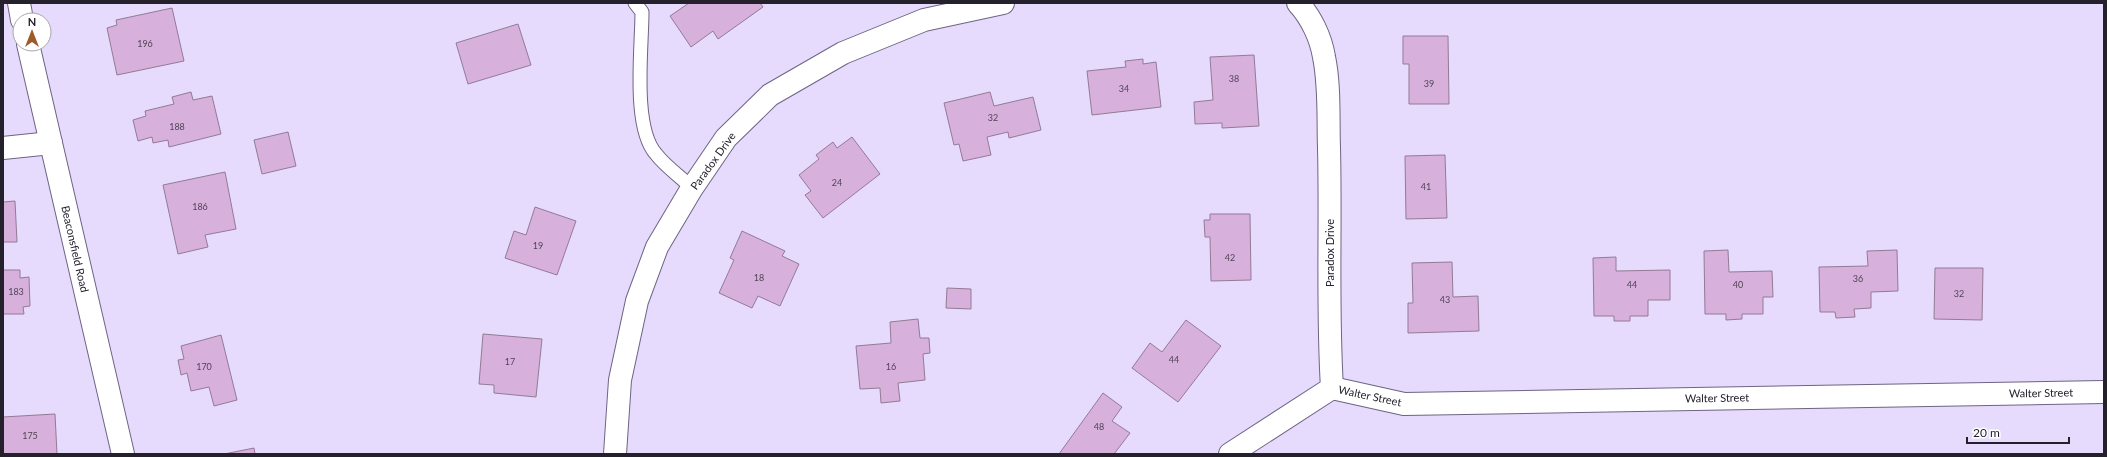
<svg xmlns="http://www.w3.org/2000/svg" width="2107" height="457" font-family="Lato,sans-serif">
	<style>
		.building { fill: #d7b0dc; stroke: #937b95 }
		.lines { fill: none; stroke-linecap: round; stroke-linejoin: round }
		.service-casing { stroke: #6e6483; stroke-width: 15 }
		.minor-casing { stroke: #6e6483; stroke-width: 24 }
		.service { stroke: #fff; stroke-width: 13 }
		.minor { stroke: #fff; stroke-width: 22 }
		.labels { text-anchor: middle; stroke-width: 3.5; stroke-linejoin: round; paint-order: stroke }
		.number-label { font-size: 9px; fill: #514458 }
		.street-label { font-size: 11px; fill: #24202c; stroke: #fff }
	</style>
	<rect width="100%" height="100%" fill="#e6dafd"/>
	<g class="building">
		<path d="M689 3H760L763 7 718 39 713 31 691 47 670 16Z"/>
		<path d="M172 8 184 61 117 75 107 28 117 25 116 20Z"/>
		<path d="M518 24 531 65 468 84 456 43Z"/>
		<path d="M1403 36H1448L1449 104H1409V64H1403Z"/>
		<path d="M1254 55 1259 126 1222 128V123L1195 124 1194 102 1213 100 1210 57Z"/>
		<path d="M1143 59V64L1156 62 1161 107 1092 115 1087 71 1126 67 1125 61Z"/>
		<path d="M191 92 193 100 212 96 221 134 169 147 168 140 153 143 152 137 138 141 133 120 146 116 145 111 174 104 172 97Z"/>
		<path d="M990 92 994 106 1033 97 1041 130 1009 138 1008 132 987 137 991 155 963 161 959 144 954 145 944 103Z"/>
		<path d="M288 132 296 166 262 174 254 140Z"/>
		<path d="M852 137 880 174 823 218 805 195 811 191 799 175 819 159 816 155 833 142 837 148Z"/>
		<path d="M1445 155 1447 218 1406 219 1405 156Z"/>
		<path d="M225 172 236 229 205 235 208 247 178 254 163 185Z"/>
		<path d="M15 201 17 242H3V202Z"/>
		<path d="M535 207 576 221 557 275 505 258 514 231 526 235Z"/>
		<path d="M1210 214H1250L1251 280 1211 281 1210 237H1205L1204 220H1210Z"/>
		<path d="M742 231 785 251 782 256 799 264 780 306 758 296 752 308 719 293 734 260 730 258Z"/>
		<path d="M1728 250 1729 272 1772 271 1773 297H1763V314H1742V319L1726 320V314H1705L1704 251Z"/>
		<path d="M1897 250 1898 291 1871 292V308L1854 309 1855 317 1836 318 1835 312H1820L1819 267 1868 266 1867 251Z"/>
		<path d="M1616 257V271L1670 270V300H1648V316H1630V321H1614V316H1594L1593 258Z"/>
		<path d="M1452 262 1453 297 1478 296 1479 331 1408 333V303H1413L1412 263Z"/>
		<path d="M1935 268H1983L1982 320 1934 319Z"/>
		<path d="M3 270H20V278L29 277 30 306 23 307 24 314H3Z"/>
		<path d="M947 288 971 289V309L946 308Z"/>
		<path d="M918 319 920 338H929L930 353 923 354 925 380 898 383 900 401 881 403 880 388 860 389 856 346 891 343 890 322Z"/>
		<path d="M1186 320 1221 346 1178 402 1132 368 1150 343 1162 352Z"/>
		<path d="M483 334 542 339 536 397 494 393V385L479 384Z"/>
		<path d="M221 335 237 400 214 406 209 387 191 391 187 373 181 375 178 360 184 359 181 346Z"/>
		<path d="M1103 393 1122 407 1112 421 1130 433 1114 454H1059Z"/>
		<path d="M55 414 57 454H3V417Z"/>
		<path d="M254 448 255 454H224Z"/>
	</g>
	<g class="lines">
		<g class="service-casing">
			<path id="service" d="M635 3 642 12C642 48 632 127 656 154 666 167 681 177 692 188"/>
		</g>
		<g class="minor-casing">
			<g id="minor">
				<path d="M19 3 22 20"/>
				<path d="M28 44 123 454"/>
				<path d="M3 148 51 143"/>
				<path d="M1332 388 1404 404 2104 392"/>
				<path d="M615 454 620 380 637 301 657 247 692 188 726 138 770 95 843 53 924 20 1003 3"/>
				<path d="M1230 454 1332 388C1327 308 1331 228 1329 148 1328 118 1330 86 1324 57 1321 38 1311 17 1298 3"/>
			</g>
		</g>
		<use href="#service" class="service"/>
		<use href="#minor" class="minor"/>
	</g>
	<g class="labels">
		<g class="number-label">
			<text x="145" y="47">196</text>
			<text x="1234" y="82">38</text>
			<text x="1429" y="87">39</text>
			<text x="1124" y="92">34</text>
			<text x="993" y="121">32</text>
			<text x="177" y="130">188</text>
			<text x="837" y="186">24</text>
			<text x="1426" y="190">41</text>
			<text x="200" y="210">186</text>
			<text x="538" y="249">19</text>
			<text x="1230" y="261">42</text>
			<text x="759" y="281">18</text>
			<text x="1858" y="282">36</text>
			<text x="1632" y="288">44</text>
			<text x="1738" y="288">40</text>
			<text x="16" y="295">183</text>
			<text x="1959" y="297">32</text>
			<text x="1445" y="303">43</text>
			<text x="1174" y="363">44</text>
			<text x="510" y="365">17</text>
			<text x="204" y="370">170</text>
			<text x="891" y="370">16</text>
			<text x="1099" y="430">48</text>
			<text x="30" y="439">175</text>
		</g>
		<g class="street-label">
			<text transform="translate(713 161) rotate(-54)" y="4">Paradox Drive</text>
			<text transform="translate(75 249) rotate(77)" y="4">Beaconsfield Road</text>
			<text transform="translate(1330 253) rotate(-90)" y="4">Paradox Drive</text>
			<text transform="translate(2041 393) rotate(-1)" y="4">Walter Street</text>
			<text transform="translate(1370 396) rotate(12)" y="4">Walter Street</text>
			<text transform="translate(1717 398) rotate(-1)" y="4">Walter Street</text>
		</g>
	</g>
	<rect width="2107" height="457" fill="none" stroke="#24202c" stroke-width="8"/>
	<g transform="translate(32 32)"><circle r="19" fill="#ffffff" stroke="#a7a6ab"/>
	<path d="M0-3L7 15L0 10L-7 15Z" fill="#9d5b29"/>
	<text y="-6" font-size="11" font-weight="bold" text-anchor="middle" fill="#24202c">N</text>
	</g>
	<path d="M1967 437v6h102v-6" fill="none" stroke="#24202c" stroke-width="2"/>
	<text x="1973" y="437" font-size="12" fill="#24202c" stroke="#ffffff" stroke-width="3" paint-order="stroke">20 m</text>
</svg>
